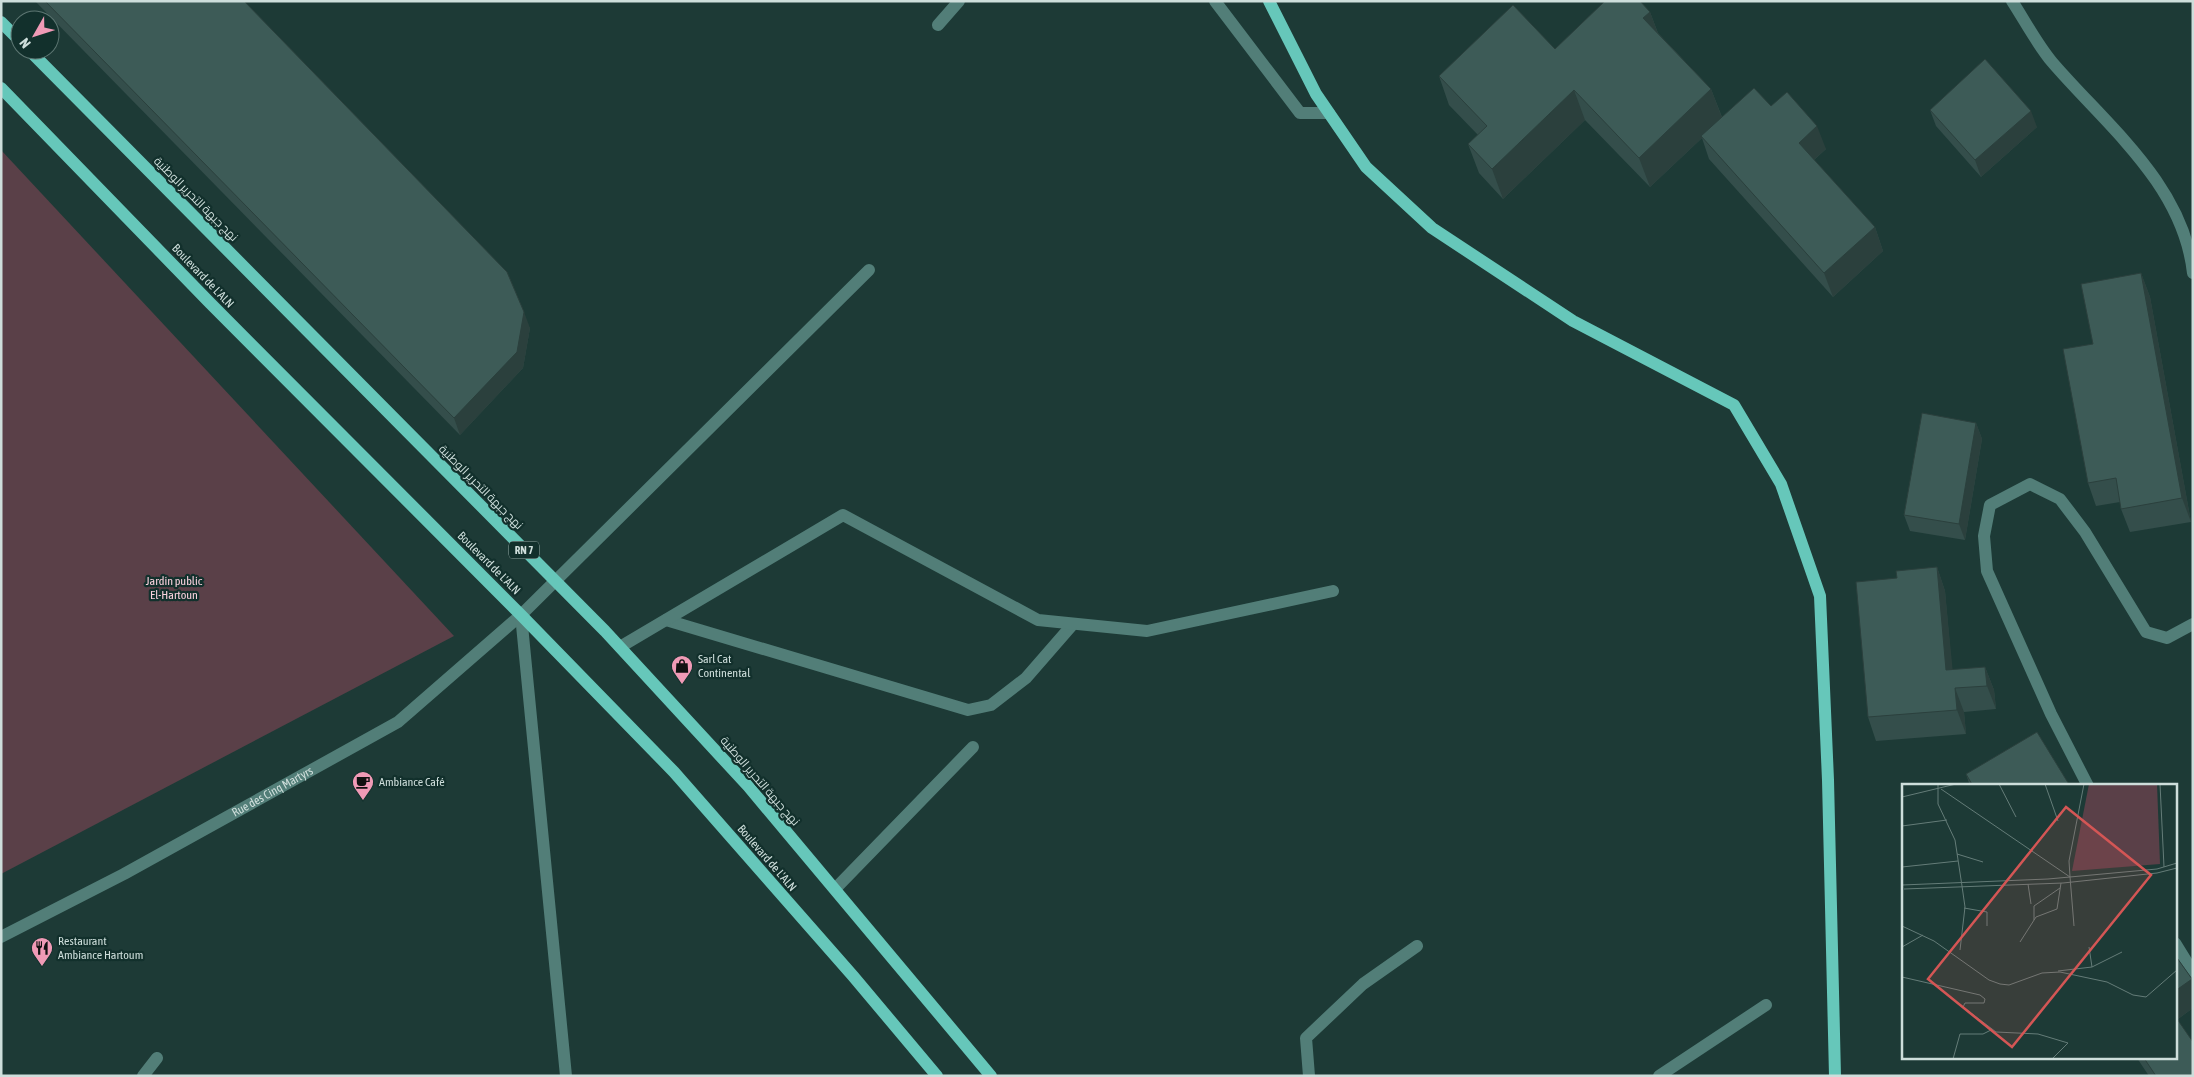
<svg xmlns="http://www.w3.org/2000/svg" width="2194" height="1077" font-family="'Asap Condensed',Cairo,sans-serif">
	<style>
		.green { fill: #5a4048 }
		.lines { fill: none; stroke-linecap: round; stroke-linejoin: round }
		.minor { stroke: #527e78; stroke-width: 12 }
		.major { stroke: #66c7ba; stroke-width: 12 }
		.wall { fill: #344e4b }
		.shaded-wall { fill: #2b403d }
		.building { fill: #3d5b57; stroke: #2b403d }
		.labels { text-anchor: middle; stroke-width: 4.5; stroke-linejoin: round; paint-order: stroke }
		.shield { fill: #12302c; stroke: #96aaa6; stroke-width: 1 }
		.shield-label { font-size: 11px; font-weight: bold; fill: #cededb }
		.street-label { font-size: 12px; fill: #cededb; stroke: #12302c }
		.park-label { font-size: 12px; fill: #fad1dd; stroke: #12302c }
		.poi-label { font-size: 12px; fill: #cededb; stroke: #12302c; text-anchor: start }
		.inset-road { fill: none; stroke: #647c78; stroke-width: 1 }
		.view { fill: #d45655; fill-opacity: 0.15; stroke: #d45655; stroke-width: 2.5 }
		.inset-edge { fill: none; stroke: #cededb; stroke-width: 2.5 }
	</style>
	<rect width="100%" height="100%" fill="#1d3a36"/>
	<path class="green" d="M1 150 454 636 1 874Z"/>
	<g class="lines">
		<g class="minor">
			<path d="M1215 1 1300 113H1329"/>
			<path d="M2012 1C2025 21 2037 44 2052 62 2106 125 2183 184 2193 273"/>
			<path d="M938 25 959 1"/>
			<path d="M666 620 968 710 991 705 1026 678 1073 624"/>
			<path d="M620 647 843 515 1038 620 1147 631 1333 591"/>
			<path d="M2088 786 2051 714 1987 571 1984 536 1990 505 2030 484 2060 499 2085 532 2146 632 2167 638 2193 624"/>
			<path d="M835 889 973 747"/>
			<path id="s1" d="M1 937 124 874 398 722 521 615"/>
			<path d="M2175 943 2193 972"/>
			<path d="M143 1076 157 1058"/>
			<path d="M566 1076 521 615 869 270"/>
			<path d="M1309 1076 1306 1038 1363 984 1417 946"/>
			<path d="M1659 1076 1766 1005"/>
		</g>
		<g class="major">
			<path d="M1269 1 1316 94 1366 167 1432 228 1573 321 1734 405 1781 484 1820 596 1828 780 1835 1076"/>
			<path d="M1 22 20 41"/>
			<path d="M29 50 605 631 748 786 991 1076"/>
			<path d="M1 88 210 303 521 615 674 772 853 976 937 1076"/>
		</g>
	</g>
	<g class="wall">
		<path d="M35 1H244L530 328 523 368 460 435Z"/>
		<path d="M1650 12 1658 33 1711 89 1722 117 1771 106 1826 149 1814 160 1875 227 1883 251 1833 297 1709 159 1702 138 1650 187 1585 120 1503 199 1479 173 1468 144 1478 135 1449 105 1439 76 1555 49Z"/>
		<path d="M1930 110 2037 127 1981 177 1936 126Z"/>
		<path d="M2141 273 2150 297 2191 522 2130 532 2121 509 2120 502 2096 506 2088 483 2093 344Z"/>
		<path d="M1976 423 1982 439 1965 540 1910 531 1904 515Z"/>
		<path d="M1937 567 1945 591 1952 670 1985 667 1994 690 1996 709 1964 712 1966 734 1876 741 1868 717 1897 578Z"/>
		<path d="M1966 774 1973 786H1970Z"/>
		<path d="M2175 955 2193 980V1008L2178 1019 2193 1076H2149L2137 1058H2175Z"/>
	</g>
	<g class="shaded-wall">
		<path d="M1650 12 1661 42 1643 18Z"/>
		<path d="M1711 89 1722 118 1701 136 1702 138 1650 187 1639 158Z"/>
		<path d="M1574 90 1585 120 1503 199 1492 169Z"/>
		<path d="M2031 111 2037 127 1981 177 1975 160Z"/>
		<path d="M1817 126 1826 149 1807 166 1799 143Z"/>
		<path d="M1875 227 1883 251 1833 297 1824 273Z"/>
		<path d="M2141 273 2150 297 2191 522 2182 498Z"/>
		<path d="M524 312 530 328 523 368 460 435 454 418Z"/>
		<path d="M1976 423 1982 439 1965 540 1959 524Z"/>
		<path d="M1937 567 1945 591 1955 694 1946 670Z"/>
		<path d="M1985 667 1994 690 1996 709 1987 686Z"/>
		<path d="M1955 688 1964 712 1966 734 1957 710Z"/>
		<path d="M2192 979 2193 1008 2175 1021V991Z"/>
	</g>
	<g class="building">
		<path d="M45 1H244L507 272 524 312 517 352 454 418Z"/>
		<path d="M1605 1H1640L1650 12 1643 18 1711 89 1639 158 1574 90 1492 169 1468 144 1487 126 1439 76 1513 5 1555 49Z"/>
		<path d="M1985 59 2031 111 1975 160 1930 110Z"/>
		<path d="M1754 88 1771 106 1787 92 1817 126 1799 143 1875 227 1824 273 1701 136Z"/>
		<path d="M2141 273 2182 498 2121 509 2116 478 2088 483 2063 349 2093 344 2081 284Z"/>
		<path d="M1922 413 1976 423 1959 524 1904 515Z"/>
		<path d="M1937 567 1946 670 1985 667 1987 686 1955 688 1957 710 1868 717 1856 582 1897 578 1896 571Z"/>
		<path d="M2037 732 2070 786H1973L1966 774Z"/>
		<path d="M2175 955 2192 979 2175 991Z"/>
		<path d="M2175 1016 2193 1042V1076H2156L2144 1058H2175Z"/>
	</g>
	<defs>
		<g id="shop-pin" transform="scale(1.125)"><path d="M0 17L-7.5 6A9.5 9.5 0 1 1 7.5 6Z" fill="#f09ab6" stroke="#12302c"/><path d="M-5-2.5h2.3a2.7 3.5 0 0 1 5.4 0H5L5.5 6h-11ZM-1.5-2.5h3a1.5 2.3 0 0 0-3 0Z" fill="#111"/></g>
		<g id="cafe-pin" transform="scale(1.125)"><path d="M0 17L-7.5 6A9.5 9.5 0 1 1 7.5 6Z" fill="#f09ab6" stroke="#12302c"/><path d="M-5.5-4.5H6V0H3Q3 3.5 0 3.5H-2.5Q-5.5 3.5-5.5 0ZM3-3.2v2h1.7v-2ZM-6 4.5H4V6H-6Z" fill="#111"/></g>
		<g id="restaurant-pin" transform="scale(1.125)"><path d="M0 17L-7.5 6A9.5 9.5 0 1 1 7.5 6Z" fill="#f09ab6" stroke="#12302c"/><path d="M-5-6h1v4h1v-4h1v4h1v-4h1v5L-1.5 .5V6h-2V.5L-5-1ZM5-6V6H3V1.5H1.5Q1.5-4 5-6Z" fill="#111"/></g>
	</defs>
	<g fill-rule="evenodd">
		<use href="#shop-pin" x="682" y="666"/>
		<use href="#cafe-pin" x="363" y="782"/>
		<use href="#restaurant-pin" x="42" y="948"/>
	</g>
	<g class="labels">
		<rect class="shield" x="509" y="541.5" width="30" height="17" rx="4"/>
		<g class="shield-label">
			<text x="524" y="554">RN 7</text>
		</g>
		<g class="street-label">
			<text transform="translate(196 199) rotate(45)" y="4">نهج جبهة التحرير الوطنية</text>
			<text transform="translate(203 276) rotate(46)" y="4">Boulevard de L'ALN</text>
			<text transform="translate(481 487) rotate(45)" y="4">نهج جبهة التحرير الوطنية</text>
			<text transform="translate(489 563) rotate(45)" y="4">Boulevard de L'ALN</text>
			<text transform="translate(760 781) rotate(49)" y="4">نهج جبهة التحرير الوطنية</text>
			<text dy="4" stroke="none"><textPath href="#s1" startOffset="308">Rue des Cinq Martyrs</textPath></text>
			<text transform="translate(767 858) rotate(49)" y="4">Boulevard de L'ALN</text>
		</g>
		<g class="park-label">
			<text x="174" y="585">Jardin public<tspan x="174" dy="14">El-Hartoun</tspan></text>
		</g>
		<g class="poi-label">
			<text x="698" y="663">Sarl Cat<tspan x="698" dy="14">Continental</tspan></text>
			<text x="379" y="786">Ambiance Café</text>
			<text x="58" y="945">Restaurant<tspan x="58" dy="14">Ambiance Hartoum</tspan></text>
		</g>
	</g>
	<g transform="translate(1902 784)">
		<rect width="275" height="275" fill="#1d3a36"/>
		<path d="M187 0H255L258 80 170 87Z" fill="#5a4048"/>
		<path class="inset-road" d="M36 0V20L53 56 60 102 63 123 58 166M97 0 114 33M143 0 156 37M258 0 262 83M39 5 168 93 172 142M0 13 54 0M0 42 45 36M55 70 81 78M0 83 56 77M168 93 167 77 182 0M126 100 129 120M0 101 146 95 255 85 275 79M2 105 161 99 255 89 275 84M62 124 85 128V142M132 136V122L158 104M0 142 32 157 87 196 98 200 107 201 140 189 158 188 205 198 231 211 244 213 275 186M118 158 134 133 155 125 159 99M0 163 21 151M187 163 190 183M156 187 190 183 220 168M0 193 78 211 83 215 82 219H63L61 223 94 248 136 250 166 259 150 275M51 275 58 250H81L89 246"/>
		<path class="view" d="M164 23 249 91 110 263 26 195Z"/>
		<rect width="275" height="275" class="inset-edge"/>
	</g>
	<rect width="2194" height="1077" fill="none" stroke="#cededb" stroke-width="5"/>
	<g transform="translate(35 35) rotate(231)"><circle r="24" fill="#12302c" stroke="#5d7672"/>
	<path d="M0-4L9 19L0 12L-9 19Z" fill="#f09ab6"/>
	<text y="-8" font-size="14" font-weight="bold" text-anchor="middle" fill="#cededb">N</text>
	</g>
</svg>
